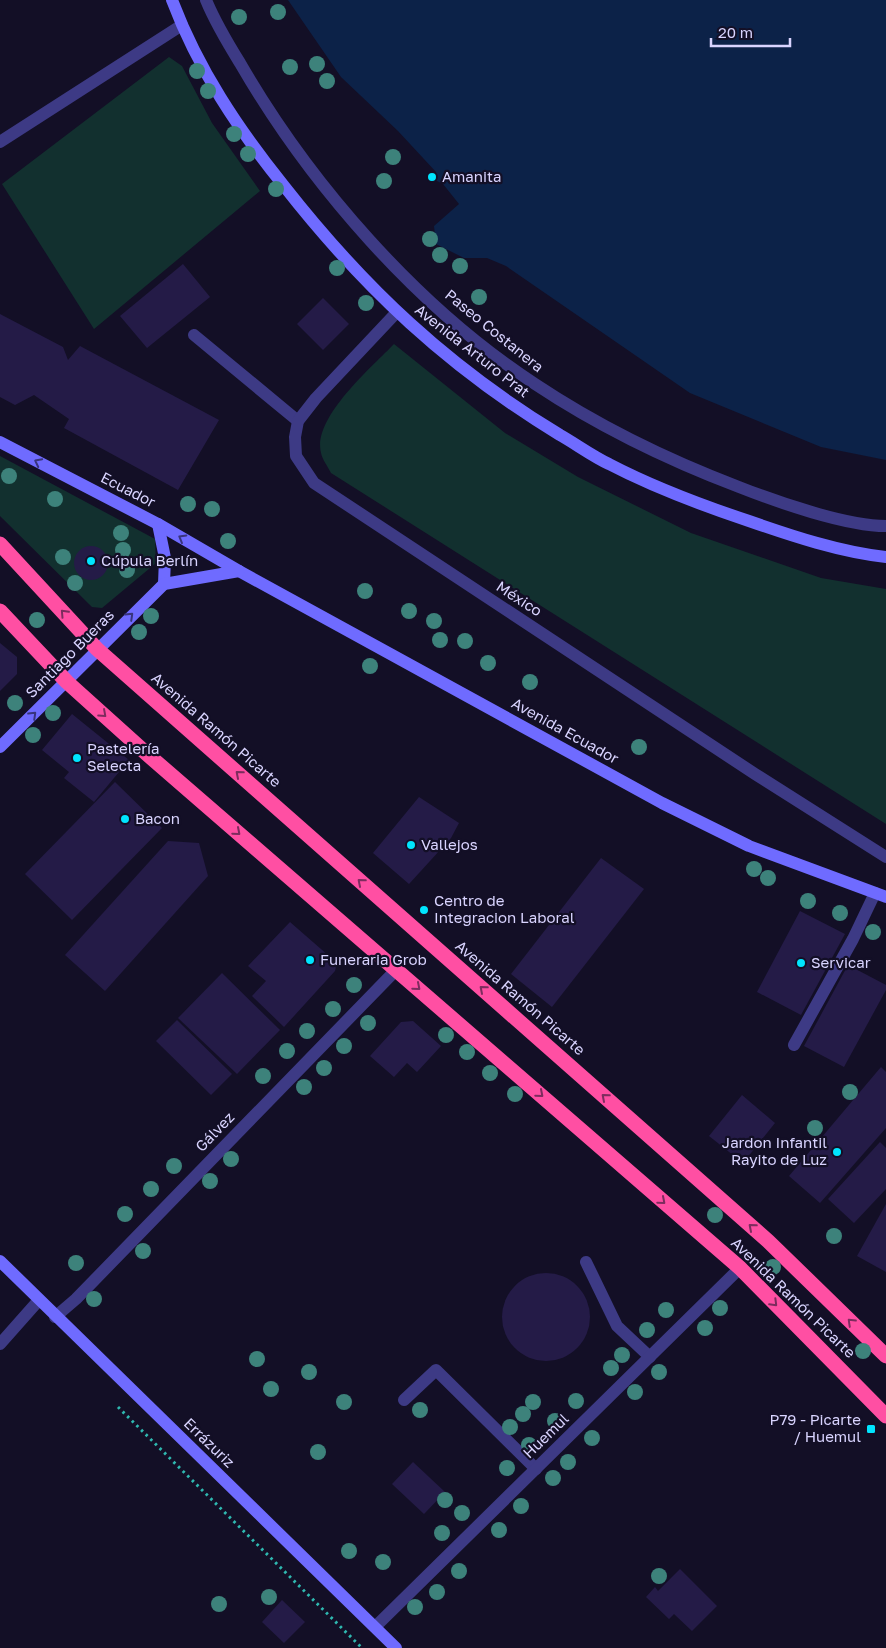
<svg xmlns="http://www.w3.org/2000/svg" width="886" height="1648" font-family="'Golos Text',sans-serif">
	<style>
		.green { fill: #12302f }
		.water { fill: #0c2248 }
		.building { fill: #241b47 }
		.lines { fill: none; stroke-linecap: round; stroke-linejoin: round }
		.path { stroke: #2fb8b0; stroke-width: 3; stroke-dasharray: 2.5 4; stroke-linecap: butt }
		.lane { stroke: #3d3a85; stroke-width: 12 }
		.street { stroke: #3d3a85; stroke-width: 12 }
		.secondary { stroke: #6f6bff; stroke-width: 12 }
		.highway { stroke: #ff4fa3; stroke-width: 15 }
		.tree { fill: #3d827b }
		.oneway { stroke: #38347d }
		.oneway2 { stroke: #7d2c5e }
		.poi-dot { fill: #00e5ff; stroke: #130f26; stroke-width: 2 }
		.labels { text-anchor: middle; stroke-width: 4.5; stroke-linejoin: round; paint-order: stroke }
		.poi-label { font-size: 15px; fill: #d9d4ff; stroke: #130f26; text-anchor: start }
		.street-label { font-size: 15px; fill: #d9d4ff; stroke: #130f26 }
	</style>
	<rect width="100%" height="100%" fill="#130f26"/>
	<g class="green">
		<path d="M169 57 182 66 212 123 260 191 94 329 2 184Z"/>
		<path d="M394 344 505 433 578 477 691 533 821 578 886 589V824L331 473C328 467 322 459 321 453 312 418 372 367 394 344Z"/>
		<path d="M0 456 155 539 156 563 102 608 92 607 0 516Z"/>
	</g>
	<path class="water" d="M288 0H886V460L821 447 690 393 506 266 487 258H464L436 244 434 226 459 204 443 184 435 180 436 172 398 131 341 77Z"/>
	<g class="building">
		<path d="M183 264 210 297 147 348 120 316Z"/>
		<path d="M323 298 349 324 323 350 297 324Z"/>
		<path d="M0 314 63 347 68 360 80 346 219 420 178 490 64 428 69 419 34 395 15 405 0 397Z"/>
		<circle cx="91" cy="563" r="17"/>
		<path d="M0 643 17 657V674L0 691Z"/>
		<path d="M72 714 129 760 94 802 64 778 69 772 42 750Z"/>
		<path d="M115 782 162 828 72 920 25 874Z"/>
		<path d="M419 797 459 823 451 838 409 884 373 853Z"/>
		<path d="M168 841 199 843 208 876 105 991 65 955Z"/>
		<path d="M601 858 644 889 552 1007 511 974Z"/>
		<path d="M800 911 845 934 801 1015 757 992Z"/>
		<path d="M290 922 337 963 335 971 284 1027 252 996 266 981 248 966Z"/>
		<path d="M848 965 886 985V990L844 1067 804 1046Z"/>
		<path d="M222 973 280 1030 237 1074 178 1018Z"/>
		<path d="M177 1020 232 1074 211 1095 156 1041Z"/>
		<path d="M413 1021 441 1046 417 1072 407 1063 394 1077 370 1056 401 1022Z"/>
		<path d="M881 1067 886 1072V1128L820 1203 789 1176Z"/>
		<path d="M742 1095 775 1123 743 1163 709 1136Z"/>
		<path d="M880 1142 886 1148V1189L854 1223 828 1199Z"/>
		<path d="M886 1204V1272L857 1256Z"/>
		<circle cx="546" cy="1317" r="44"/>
		<path d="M413 1462 445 1492 424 1514 392 1484Z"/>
		<path d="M680 1569 717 1606 692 1631 674 1614 669 1619 646 1597 655 1587 658 1591Z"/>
		<path d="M282 1600 305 1622 284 1643 262 1622Z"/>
	</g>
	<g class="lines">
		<path class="path" d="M118 1407 362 1648"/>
		<g class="lane">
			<path d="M194 335 298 421"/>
			<path d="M794 1045 853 939 875 893"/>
			<path d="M586 1262 617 1326 650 1357"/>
			<path d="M0 1344 39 1300"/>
			<path d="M404 1400 436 1370 536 1469"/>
		</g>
		<g class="street">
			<path d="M206 0C215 22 227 42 240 63 310 184 417 307 535 384 598 426 668 460 739 487 777 502 846 526 886 526"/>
			<path d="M0 142 182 25"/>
			<path d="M396 313 316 398 298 421 295 437 296 456 314 483 755 774 886 857"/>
			<path d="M55 1317 76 1299 397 969"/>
			<path d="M375 1627 740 1268"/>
		</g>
		<g class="secondary">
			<path d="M172 0C198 69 238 129 284 186 364 288 448 367 560 435 576 444 592 456 609 464 653 487 701 505 749 521 792 536 840 552 886 557"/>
			<path d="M0 442 158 524 239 571 662 803 749 846 886 897"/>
			<path d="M158 524 165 558 164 584"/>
			<path d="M0 747 164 584 239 571"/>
			<path d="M0 1261 396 1648"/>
		</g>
		<g class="highway">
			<path d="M0 544 97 649 768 1241 886 1356"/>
			<path d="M0 611 67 682 147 754 740 1268 886 1416"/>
		</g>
	</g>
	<g class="tree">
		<circle cx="278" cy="12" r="8"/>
		<circle cx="239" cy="17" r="8"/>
		<circle cx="317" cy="64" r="8"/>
		<circle cx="290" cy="67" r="8"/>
		<circle cx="197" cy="71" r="8"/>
		<circle cx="327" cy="81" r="8"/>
		<circle cx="208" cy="91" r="8"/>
		<circle cx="234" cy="134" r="8"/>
		<circle cx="248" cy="154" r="8"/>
		<circle cx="393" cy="157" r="8"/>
		<circle cx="384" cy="181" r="8"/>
		<circle cx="276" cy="189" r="8"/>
		<circle cx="430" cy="239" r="8"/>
		<circle cx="440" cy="255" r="8"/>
		<circle cx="460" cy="266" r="8"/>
		<circle cx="337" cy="268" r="8"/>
		<circle cx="479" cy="297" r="8"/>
		<circle cx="366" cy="303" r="8"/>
		<circle cx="9" cy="476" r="8"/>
		<circle cx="55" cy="499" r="8"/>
		<circle cx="188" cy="504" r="8"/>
		<circle cx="212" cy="509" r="8"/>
		<circle cx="121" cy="533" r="8"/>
		<circle cx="228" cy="541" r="8"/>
		<circle cx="123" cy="550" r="8"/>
		<circle cx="63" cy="557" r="8"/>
		<circle cx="127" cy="570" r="8"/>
		<circle cx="75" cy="583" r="8"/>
		<circle cx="365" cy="591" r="8"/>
		<circle cx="409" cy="611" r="8"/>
		<circle cx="151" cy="616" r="8"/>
		<circle cx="37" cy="620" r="8"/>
		<circle cx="434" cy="621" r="8"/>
		<circle cx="139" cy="632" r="8"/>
		<circle cx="440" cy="640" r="8"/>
		<circle cx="465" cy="641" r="8"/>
		<circle cx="488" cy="663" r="8"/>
		<circle cx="370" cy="666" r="8"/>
		<circle cx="530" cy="682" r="8"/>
		<circle cx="15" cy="703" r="8"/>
		<circle cx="53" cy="713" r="8"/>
		<circle cx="33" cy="735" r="8"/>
		<circle cx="639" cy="747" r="8"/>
		<circle cx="754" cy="869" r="8"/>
		<circle cx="768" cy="878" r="8"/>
		<circle cx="808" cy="901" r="8"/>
		<circle cx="840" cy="913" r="8"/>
		<circle cx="873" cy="932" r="8"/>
		<circle cx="354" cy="985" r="8"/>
		<circle cx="333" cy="1009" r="8"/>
		<circle cx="368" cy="1023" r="8"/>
		<circle cx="307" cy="1031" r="8"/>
		<circle cx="446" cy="1035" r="8"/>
		<circle cx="344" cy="1046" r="8"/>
		<circle cx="287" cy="1051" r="8"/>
		<circle cx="467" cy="1052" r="8"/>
		<circle cx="324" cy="1068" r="8"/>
		<circle cx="490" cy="1073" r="8"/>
		<circle cx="263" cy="1076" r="8"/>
		<circle cx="304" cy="1087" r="8"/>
		<circle cx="850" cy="1092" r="8"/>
		<circle cx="515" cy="1094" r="8"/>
		<circle cx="815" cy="1128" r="8"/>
		<circle cx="231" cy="1159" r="8"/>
		<circle cx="174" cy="1166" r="8"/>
		<circle cx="210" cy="1181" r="8"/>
		<circle cx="151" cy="1189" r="8"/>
		<circle cx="125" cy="1214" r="8"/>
		<circle cx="715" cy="1215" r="8"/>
		<circle cx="834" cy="1236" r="8"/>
		<circle cx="143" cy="1251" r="8"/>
		<circle cx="76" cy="1263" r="8"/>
		<circle cx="773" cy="1267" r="8"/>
		<circle cx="94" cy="1299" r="8"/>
		<circle cx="720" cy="1308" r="8"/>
		<circle cx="666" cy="1310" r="8"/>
		<circle cx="705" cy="1328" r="8"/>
		<circle cx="647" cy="1330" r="8"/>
		<circle cx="863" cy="1351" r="8"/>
		<circle cx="622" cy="1355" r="8"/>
		<circle cx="257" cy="1359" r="8"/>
		<circle cx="611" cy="1368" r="8"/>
		<circle cx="309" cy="1372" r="8"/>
		<circle cx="659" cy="1372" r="8"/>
		<circle cx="271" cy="1389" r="8"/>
		<circle cx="635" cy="1392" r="8"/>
		<circle cx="576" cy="1401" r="8"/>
		<circle cx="344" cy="1402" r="8"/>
		<circle cx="533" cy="1402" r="8"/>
		<circle cx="420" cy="1410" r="8"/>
		<circle cx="523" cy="1414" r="8"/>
		<circle cx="555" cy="1421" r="8"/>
		<circle cx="510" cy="1427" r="8"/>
		<circle cx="592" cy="1438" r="8"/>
		<circle cx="529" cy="1445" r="8"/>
		<circle cx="318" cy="1452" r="8"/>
		<circle cx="568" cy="1462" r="8"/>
		<circle cx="507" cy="1468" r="8"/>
		<circle cx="553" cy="1478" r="8"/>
		<circle cx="445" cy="1500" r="8"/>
		<circle cx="521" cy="1506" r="8"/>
		<circle cx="462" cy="1513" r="8"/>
		<circle cx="499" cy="1530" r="8"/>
		<circle cx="442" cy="1533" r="8"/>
		<circle cx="349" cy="1551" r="8"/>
		<circle cx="383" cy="1562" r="8"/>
		<circle cx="459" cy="1571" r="8"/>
		<circle cx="659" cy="1576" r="8"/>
		<circle cx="437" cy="1592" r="8"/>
		<circle cx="269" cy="1597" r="8"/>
		<circle cx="219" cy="1604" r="8"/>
		<circle cx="415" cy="1607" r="8"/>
	</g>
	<defs><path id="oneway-chevron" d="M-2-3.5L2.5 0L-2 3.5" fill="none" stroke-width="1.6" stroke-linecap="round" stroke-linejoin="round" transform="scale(1.25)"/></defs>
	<g class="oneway">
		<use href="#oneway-chevron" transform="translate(38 462) rotate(-153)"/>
		<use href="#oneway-chevron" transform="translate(182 538) rotate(-150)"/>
		<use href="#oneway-chevron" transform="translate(130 616) rotate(-44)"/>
		<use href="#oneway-chevron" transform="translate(33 715) rotate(-44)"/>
	</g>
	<g class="oneway2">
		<use href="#oneway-chevron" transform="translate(64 613) rotate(-133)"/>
		<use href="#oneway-chevron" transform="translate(103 714) rotate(42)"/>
		<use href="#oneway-chevron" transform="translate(239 774) rotate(-139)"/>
		<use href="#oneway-chevron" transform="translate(237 832) rotate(41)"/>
		<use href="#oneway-chevron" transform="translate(361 882) rotate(-139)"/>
		<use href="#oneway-chevron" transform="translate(417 987) rotate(41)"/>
		<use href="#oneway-chevron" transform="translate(483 989) rotate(-139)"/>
		<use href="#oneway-chevron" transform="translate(540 1094) rotate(41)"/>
		<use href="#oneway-chevron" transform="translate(605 1097) rotate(-139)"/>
		<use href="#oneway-chevron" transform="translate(662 1201) rotate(41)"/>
		<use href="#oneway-chevron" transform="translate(752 1227) rotate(-139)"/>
		<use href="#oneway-chevron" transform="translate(774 1303) rotate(45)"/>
		<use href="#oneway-chevron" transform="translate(851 1322) rotate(-136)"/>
	</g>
	<g class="poi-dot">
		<circle cx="432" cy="177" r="5"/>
		<circle cx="91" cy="561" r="5"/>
		<circle cx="77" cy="758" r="5"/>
		<circle cx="125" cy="819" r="5"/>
		<circle cx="411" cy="845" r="5"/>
		<circle cx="424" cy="910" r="5"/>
		<circle cx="310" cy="960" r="5"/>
		<circle cx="801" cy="963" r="5"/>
		<circle cx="837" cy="1152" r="5"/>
		<rect x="866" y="1424" width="10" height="10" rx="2.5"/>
	</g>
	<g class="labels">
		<g class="poi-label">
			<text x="442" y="182">Amanita</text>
			<text x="101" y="566">Cúpula Berlín</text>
			<text x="87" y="754">Pastelería<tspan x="87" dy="17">Selecta</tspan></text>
			<text x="135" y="824">Bacon</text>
			<text x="421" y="850">Vallejos</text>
			<text x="434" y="906">Centro de<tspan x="434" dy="17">Integracion Laboral</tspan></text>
			<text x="320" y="965">Funeraria Grob</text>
			<text x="811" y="968">Servicar</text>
			<text x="827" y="1148" text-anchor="end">Jardon Infantil<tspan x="827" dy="17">Rayito de Luz</tspan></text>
			<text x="861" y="1425" text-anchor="end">P79 - Picarte<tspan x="861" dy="17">/ Huemul</tspan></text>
		</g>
		<g class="street-label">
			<text transform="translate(494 331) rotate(39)" y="5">Paseo Costanera</text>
			<text transform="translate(472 351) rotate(38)" y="5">Avenida Arturo Prat</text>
			<text transform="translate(128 490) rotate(27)" y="5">Ecuador</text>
			<text transform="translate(519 599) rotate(33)" y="5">México</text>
			<text transform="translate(70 654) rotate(-45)" y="5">Santiago Bueras</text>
			<text transform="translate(216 730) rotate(41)" y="5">Avenida Ramón Picarte</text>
			<text transform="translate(565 731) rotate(29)" y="5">Avenida Ecuador</text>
			<text transform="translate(520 998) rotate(41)" y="5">Avenida Ramón Picarte</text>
			<text transform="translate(215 1132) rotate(-46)" y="5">Gálvez</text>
			<text transform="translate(793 1298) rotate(44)" y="5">Avenida Ramón Picarte</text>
			<text transform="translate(546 1436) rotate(-44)" y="5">Huemul</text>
			<text transform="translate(209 1443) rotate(44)" y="5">Errázuriz</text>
		</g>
	</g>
	<path d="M711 38v8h79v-8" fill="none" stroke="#d9d4ff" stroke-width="2.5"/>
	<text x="718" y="38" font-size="15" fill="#d9d4ff" stroke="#130f26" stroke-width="4" paint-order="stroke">20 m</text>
</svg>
